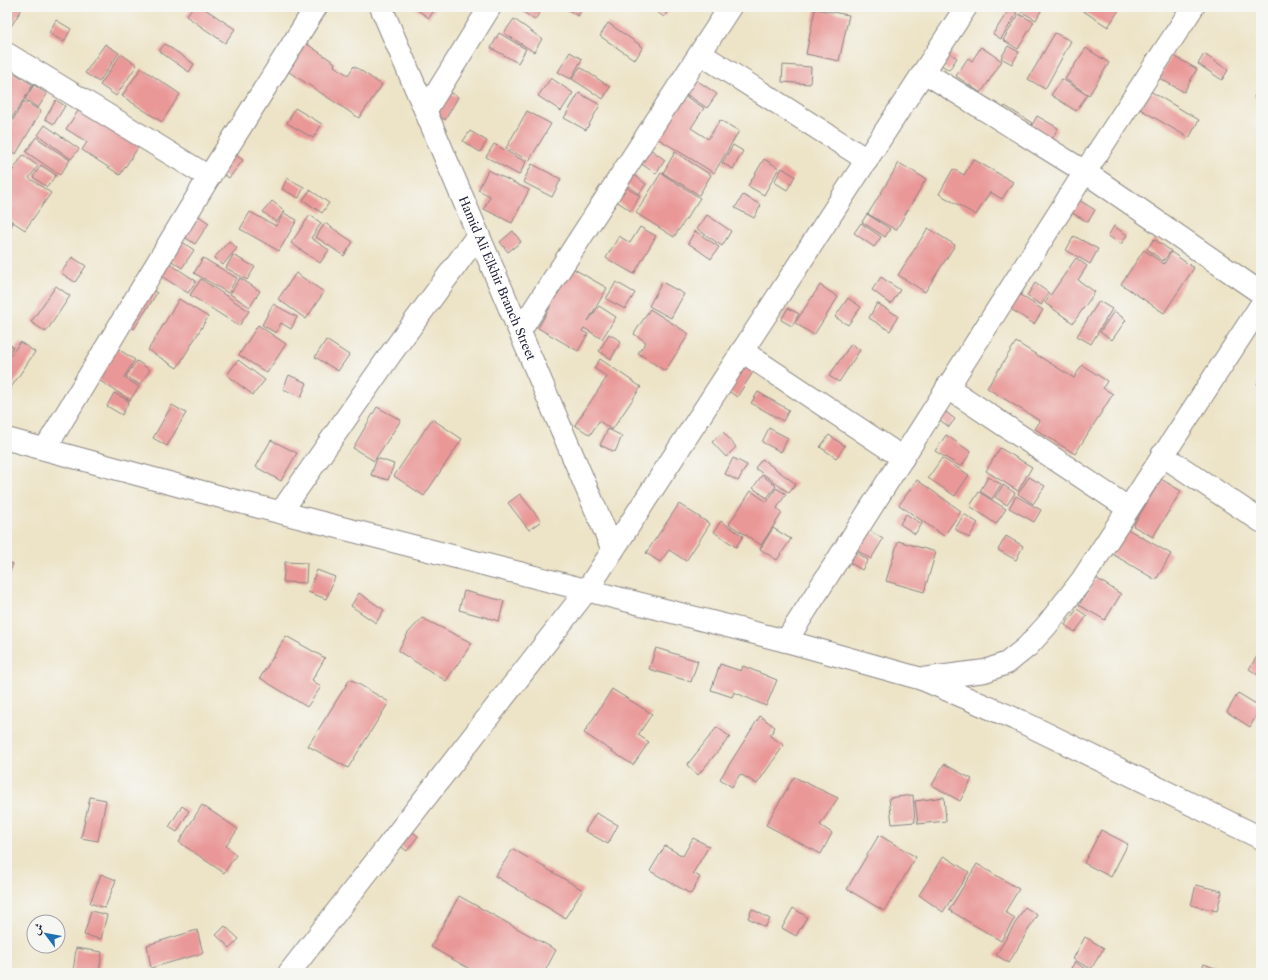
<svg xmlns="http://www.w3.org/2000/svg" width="1268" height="980" font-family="'Libre Caslon Text',Amiri,serif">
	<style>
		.building { fill: #e99897 }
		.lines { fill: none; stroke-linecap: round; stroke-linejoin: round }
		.minor-casing { stroke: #888382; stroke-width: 24 }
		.secondary-casing { stroke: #888382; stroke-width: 24 }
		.minor { stroke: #fff; stroke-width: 22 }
		.secondary { stroke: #fff; stroke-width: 22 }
		.labels { text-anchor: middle; stroke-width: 3.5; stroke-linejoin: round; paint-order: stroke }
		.street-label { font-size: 12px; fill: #22223b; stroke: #f6f6f2 }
	</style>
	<rect width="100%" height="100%" fill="#f6f6f2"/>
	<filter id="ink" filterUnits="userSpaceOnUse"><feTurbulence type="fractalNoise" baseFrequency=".025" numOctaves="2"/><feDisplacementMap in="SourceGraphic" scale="8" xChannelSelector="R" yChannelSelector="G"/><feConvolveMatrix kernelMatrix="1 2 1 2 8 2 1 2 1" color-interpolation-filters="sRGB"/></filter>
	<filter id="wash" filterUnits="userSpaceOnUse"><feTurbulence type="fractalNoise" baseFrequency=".012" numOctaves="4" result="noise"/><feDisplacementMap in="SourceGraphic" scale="16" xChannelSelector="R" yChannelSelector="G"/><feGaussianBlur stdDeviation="0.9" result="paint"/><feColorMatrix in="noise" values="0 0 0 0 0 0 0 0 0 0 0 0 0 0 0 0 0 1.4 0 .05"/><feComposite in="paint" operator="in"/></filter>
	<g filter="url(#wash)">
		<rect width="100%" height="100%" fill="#ede4c8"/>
		<g id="blocks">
			<g class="building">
				<path d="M7 7H23L10 28 7 26Z"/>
				<path d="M193 7H202L235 29 225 43 186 16Z"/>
				<path d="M413 7H436L429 18Z"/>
				<path d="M516 7H541L542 8 535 20Z"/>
				<path d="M563 7H583L578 16Z"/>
				<path d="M650 7H671L664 17Z"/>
				<path d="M1013 7H1043L1036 20Z"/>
				<path d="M1077 7H1121L1108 27Z"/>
				<path d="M1010 8 1017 13 1001 39 993 34Z"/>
				<path d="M815 9 849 15 839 61 806 54Z"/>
				<path d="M1019 14 1034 22 1018 49 1003 40Z"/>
				<path d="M514 19 542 39 534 52 504 33Z"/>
				<path d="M56 20 71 29 64 42 49 33Z"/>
				<path d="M608 23 643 47 635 60 600 36Z"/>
				<path d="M499 33 526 49 518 63 491 48Z"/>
				<path d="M1055 33 1071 41 1045 89 1028 79Z"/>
				<path d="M301 40 335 63 334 66 348 75 354 66 382 85 359 118 283 68Z"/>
				<path d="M105 44 119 53 99 82 85 73Z"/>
				<path d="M165 44 194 64 189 72 159 51Z"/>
				<path d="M1008 46 1019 52 1012 64 1001 58Z"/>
				<path d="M981 47 1002 61 981 93 956 76 968 58 972 61Z"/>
				<path d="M943 48 957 58 949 70 935 61Z"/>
				<path d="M1086 48 1109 63 1089 95 1065 79Z"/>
				<path d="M570 52 582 59 571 79 558 72Z"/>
				<path d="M121 54 137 65 116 96 100 85Z"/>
				<path d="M1204 54 1228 70 1222 80 1198 64Z"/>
				<path d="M1172 55 1197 69 1184 92 1159 78Z"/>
				<path d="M783 65 811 67 810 84 782 82Z"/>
				<path d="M580 67 610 87 603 99 572 79Z"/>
				<path d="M7 68 33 85 7 126Z"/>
				<path d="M141 68 180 94 162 122 122 96Z"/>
				<path d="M689 75 717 94 707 108 680 90Z"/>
				<path d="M551 78 573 93 561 111 538 96Z"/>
				<path d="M1062 79 1087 95 1076 111 1051 95Z"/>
				<path d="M34 85 47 94 38 108 25 99Z"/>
				<path d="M1261 86V101L1254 97Z"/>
				<path d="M445 90 458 97 445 120 432 112Z"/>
				<path d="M1150 91 1199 120 1189 138 1140 109Z"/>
				<path d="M679 92 704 108 691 128 708 139 720 120 739 131 714 173 652 135Z"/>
				<path d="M579 93 600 105 586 130 564 118Z"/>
				<path d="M56 100 65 106 54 124 45 119Z"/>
				<path d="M24 101 41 111 16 154 7 149V130Z"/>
				<path d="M1005 106 1032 123 1025 134 998 116Z"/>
				<path d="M80 108 139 146 120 175 82 150 87 142 66 129Z"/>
				<path d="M295 108 322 124 313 138 287 123Z"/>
				<path d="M527 111 551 124 529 161 506 148Z"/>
				<path d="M1037 116 1058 128 1051 141 1030 129Z"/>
				<path d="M45 125 79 149 71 159 38 135Z"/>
				<path d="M470 131 487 141 480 152 463 141Z"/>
				<path d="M36 137 70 160 60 175 26 152Z"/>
				<path d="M494 144 526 162 519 175 486 157Z"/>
				<path d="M733 145 743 151 733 169 722 163Z"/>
				<path d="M646 146 665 160 656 174 636 160Z"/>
				<path d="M227 149 243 160 229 178 214 168Z"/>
				<path d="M675 152 711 175 699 195 663 173Z"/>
				<path d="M23 155 38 166 29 178 51 193 25 230 7 218V179Z"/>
				<path d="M764 159 779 168 764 195 748 186Z"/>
				<path d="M973 159 1013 182 1002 199 990 192 976 215 939 194 953 169 964 175Z"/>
				<path d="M899 163 926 179 896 230 868 214Z"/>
				<path d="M532 164 561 179 552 197 523 182Z"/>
				<path d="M41 165 56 175 47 187 33 177Z"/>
				<path d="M782 168 795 176 787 190 774 182Z"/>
				<path d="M488 170 529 190 512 223 484 209 490 196 478 190Z"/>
				<path d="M630 172 646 184 639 194 623 182Z"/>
				<path d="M661 173 700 198 674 237 636 213Z"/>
				<path d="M287 178 304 187 299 198 282 189Z"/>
				<path d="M621 184 640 196 631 211 612 198Z"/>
				<path d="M310 190 329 203 322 213 303 200Z"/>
				<path d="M743 195 761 205 754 218 735 208Z"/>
				<path d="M1079 200 1095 210 1088 222 1072 213Z"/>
				<path d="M272 201 285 211 276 222 263 212Z"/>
				<path d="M191 211 209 223 195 244 177 232Z"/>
				<path d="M250 212 276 226 284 213 297 220 279 251 240 229Z"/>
				<path d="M867 214 890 229 885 237 862 222Z"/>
				<path d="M310 215 321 223 311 238 329 250 320 263 291 243Z"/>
				<path d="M707 215 731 231 722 246 697 229Z"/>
				<path d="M7 220 13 223 7 234Z"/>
				<path d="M325 223 353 242 344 256 316 237Z"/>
				<path d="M861 223 881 237 874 247 854 233Z"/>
				<path d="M1114 226 1127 235 1121 244 1108 236Z"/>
				<path d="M640 227 656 236 634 274 606 258 619 236 630 243Z"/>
				<path d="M928 228 955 245 925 292 898 275Z"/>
				<path d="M513 231 521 242 508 252 500 242Z"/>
				<path d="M695 231 719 247 711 259 688 243Z"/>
				<path d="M172 235 194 250 182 268 160 253Z"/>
				<path d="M1074 236 1098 249 1090 264 1066 250Z"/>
				<path d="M1154 239 1171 251 1163 261 1147 249Z"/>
				<path d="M229 241 237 248 223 265 214 258Z"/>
				<path d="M1144 250 1164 264 1171 252 1194 268 1164 313 1121 284Z"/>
				<path d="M233 255 255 267 247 280 226 268Z"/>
				<path d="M158 256 196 281 188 293 150 269Z"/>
				<path d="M72 257 86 266 75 282 61 273Z"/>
				<path d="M203 258 237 278 228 293 194 273Z"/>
				<path d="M1076 258 1087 266 1078 280 1095 292 1073 323 1045 303Z"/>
				<path d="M567 265 607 288 588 321 599 306 616 317 602 339 584 328 582 331 588 334 578 351 538 328 550 307 544 304Z"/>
				<path d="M296 273 324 292 306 319 278 299Z"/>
				<path d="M881 277 900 290 891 304 872 290Z"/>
				<path d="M240 278 260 291 250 307 230 294Z"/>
				<path d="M201 279 249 311 239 326 190 295Z"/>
				<path d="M616 282 635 293 625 309 606 299Z"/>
				<path d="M662 282 684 294 671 318 649 306Z"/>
				<path d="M1035 283 1049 293 1041 305 1027 296Z"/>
				<path d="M142 284 157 293 134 329 119 319Z"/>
				<path d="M820 285 838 297 814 335 795 323Z"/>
				<path d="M56 286 70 296 46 332 31 322Z"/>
				<path d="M1019 294 1043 310 1034 324 1009 308Z"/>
				<path d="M848 298 861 307 848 325 835 317Z"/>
				<path d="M179 299 208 317 177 368 148 350Z"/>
				<path d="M1099 301 1112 309 1091 344 1077 336Z"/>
				<path d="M877 303 898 316 890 331 869 318Z"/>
				<path d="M273 304 297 317 291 329 281 323 276 333 262 325Z"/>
				<path d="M788 308 799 314 792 326 781 320Z"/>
				<path d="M650 309 689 334 665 371 638 353 646 342 634 334Z"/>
				<path d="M1114 311 1126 320 1112 340 1100 332Z"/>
				<path d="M258 325 286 344 267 373 239 355Z"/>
				<path d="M609 334 621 341 611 359 599 351Z"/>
				<path d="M326 340 349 355 338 371 315 357Z"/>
				<path d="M106 341 135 360 124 377 139 387 130 400 86 372Z"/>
				<path d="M20 342 35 352 10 389 7 386V361Z"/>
				<path d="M1016 342 1074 378 1082 365 1107 381 1103 388 1113 394 1075 454 1035 429 1040 421 987 388Z"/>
				<path d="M7 343 13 347 7 357Z"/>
				<path d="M851 344 860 350 839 382 829 376Z"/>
				<path d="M600 359 641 387 612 430 599 421 590 435 575 425 607 377 594 368Z"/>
				<path d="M238 360 265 380 253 395 227 375Z"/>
				<path d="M137 361 150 370 140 385 126 376Z"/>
				<path d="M741 361 755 369 737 397 724 388Z"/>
				<path d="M289 375 307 383 301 397 283 389Z"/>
				<path d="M1261 378V387L1257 384Z"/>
				<path d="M758 392 789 410 783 421 751 403Z"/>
				<path d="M114 393 129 401 122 415 107 406Z"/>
				<path d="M172 405 186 413 167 446 153 438Z"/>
				<path d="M377 407 401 420 374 461 353 448Z"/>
				<path d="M942 409 955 419 949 427 936 417Z"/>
				<path d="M432 419 462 439 424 496 394 476Z"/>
				<path d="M769 428 788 438 781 452 762 442Z"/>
				<path d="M608 429 622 436 615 452 600 445Z"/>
				<path d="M723 432 736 447 726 457 712 442Z"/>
				<path d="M829 435 845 446 836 458 820 447Z"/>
				<path d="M946 435 971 452 961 467 935 451Z"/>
				<path d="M271 440 297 453 281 481 256 467Z"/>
				<path d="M1000 448 1032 467 1018 491 986 471Z"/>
				<path d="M377 458 394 464 388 480 371 475Z"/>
				<path d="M733 458 747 465 738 481 725 474Z"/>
				<path d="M942 458 969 475 955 496 928 478Z"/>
				<path d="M762 459 796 484 789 493 755 468Z"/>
				<path d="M762 475 776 486 767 498 753 488Z"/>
				<path d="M988 477 1001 484 992 499 980 491Z"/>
				<path d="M1029 477 1045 486 1033 504 1018 494Z"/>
				<path d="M1161 479 1181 491 1153 537 1133 526Z"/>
				<path d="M917 480 961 511 944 536 899 505Z"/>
				<path d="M1003 485 1015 493 1007 505 995 497Z"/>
				<path d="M776 488 786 494 777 508 782 513 761 545 729 524 751 491 767 502Z"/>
				<path d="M979 492 1006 509 996 524 970 506Z"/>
				<path d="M520 494 541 521 529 530 508 503Z"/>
				<path d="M1016 496 1041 510 1034 522 1009 508Z"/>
				<path d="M679 504 710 524 686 561 669 550 660 562 646 553Z"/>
				<path d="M906 514 922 524 915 534 900 524Z"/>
				<path d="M964 514 978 523 969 538 955 529Z"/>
				<path d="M721 521 743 536 736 547 714 532Z"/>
				<path d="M1124 527 1171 554 1156 580 1109 552Z"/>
				<path d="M773 528 791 539 777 560 760 549Z"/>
				<path d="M865 528 883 539 871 559 853 548Z"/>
				<path d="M1006 536 1023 546 1016 560 998 550Z"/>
				<path d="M898 541 936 552 924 592 886 581Z"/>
				<path d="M853 550 868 560 862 570 846 560Z"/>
				<path d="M7 562 13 564 7 580Z"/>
				<path d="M285 562 307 563 306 583 283 582Z"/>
				<path d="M317 570 335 577 326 599 308 592Z"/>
				<path d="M1096 578 1121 594 1105 620 1079 605Z"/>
				<path d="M464 591 504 601 499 621 459 610Z"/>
				<path d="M359 593 384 610 376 623 351 606Z"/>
				<path d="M1077 609 1087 616 1075 632 1065 625Z"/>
				<path d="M422 618 472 643 446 681 398 651 408 633Z"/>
				<path d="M286 636 325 658 312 680 321 687 307 707 260 678Z"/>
				<path d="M656 648 698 661 691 682 649 669Z"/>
				<path d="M1261 650V677L1249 669Z"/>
				<path d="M720 664 741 671 743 666 777 680 766 706 734 692 732 697 711 690Z"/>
				<path d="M350 679 389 702 348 768 308 746Z"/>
				<path d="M612 689 652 714 638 735 649 742 633 765 584 733Z"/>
				<path d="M1238 693 1261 707 1250 727 1227 712Z"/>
				<path d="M760 716 775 727 770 736 784 745 757 784 740 774 732 787 720 779Z"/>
				<path d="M717 727 730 737 698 775 687 765Z"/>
				<path d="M944 764 972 779 960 801 932 785Z"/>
				<path d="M794 777 838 798 820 825 832 833 821 854 766 825Z"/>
				<path d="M913 795 915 822 892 824 889 798Z"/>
				<path d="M90 797 106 800 98 841 81 838Z"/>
				<path d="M944 797 946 821 918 824 915 801Z"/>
				<path d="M202 805 238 829 226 846 236 855 224 873 179 842Z"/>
				<path d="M182 806 189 811 177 832 169 827Z"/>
				<path d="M596 813 618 825 608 844 585 831Z"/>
				<path d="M405 827 418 836 407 851 395 842Z"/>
				<path d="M1101 830 1128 844 1111 877 1084 863Z"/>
				<path d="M879 835 916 857 884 911 847 889Z"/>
				<path d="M693 838 709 846 693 873 700 877 691 894 650 871 665 846 683 856Z"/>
				<path d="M513 849 583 890 565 918 495 876Z"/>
				<path d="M944 856 969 872 943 912 919 895Z"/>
				<path d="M977 864 1019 889 1005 912 1015 918 1001 941 949 910Z"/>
				<path d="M101 874 116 880 105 908 90 903Z"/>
				<path d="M1196 885 1222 891 1217 911 1191 905Z"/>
				<path d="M459 896 556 950 544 973H477L431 947Z"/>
				<path d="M1025 907 1037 915 1009 963 996 955Z"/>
				<path d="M793 908 807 917 796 936 782 928Z"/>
				<path d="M752 909 770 919 765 927 748 918Z"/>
				<path d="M91 911 107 915 101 939 84 935Z"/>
				<path d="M225 926 239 939 230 948 216 935Z"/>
				<path d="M197 930 203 953 151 968 147 945Z"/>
				<path d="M1085 937 1104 948 1091 969 1073 959Z"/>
				<path d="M76 948 102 952 99 973H73Z"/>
				<path d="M1075 962 1092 973H1068Z"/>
				<path d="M1204 964 1228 973H1200Z"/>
			</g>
		</g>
	</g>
	<g filter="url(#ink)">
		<use href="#blocks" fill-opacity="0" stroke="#888382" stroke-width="1"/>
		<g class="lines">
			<g class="minor-casing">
				<g id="minor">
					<path id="s1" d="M381 7 613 550"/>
					<path d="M7 54 209 177"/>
					<path d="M701 54 867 160"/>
					<path d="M924 72 1085 172 1261 293"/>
					<path d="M426 110 490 7"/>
					<path d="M520 331 730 7"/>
					<path d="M742 351 903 458"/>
					<path d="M947 387 1128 508"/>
					<path d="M45 449 209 177 316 7"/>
					<path d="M1162 455 1261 521"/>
					<path d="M281 512 390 355 478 235"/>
					<path d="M786 641 1085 172 1193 7"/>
					<path d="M922 679 985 671 1007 663 1027 647 1047 625 1082 580 1261 305"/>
					<path d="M289 973 587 590 966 7"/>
				</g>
			</g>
			<g class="secondary-casing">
				<path id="secondary" d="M7 439 232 500 786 641 922 679 1020 721 1261 838"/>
			</g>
			<use href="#minor" class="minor"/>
			<use href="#secondary" class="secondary"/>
		</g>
	</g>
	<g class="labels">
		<g class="street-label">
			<text dy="4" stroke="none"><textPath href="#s1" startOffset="295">Hamid Ali Elkhir Branch Street</textPath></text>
		</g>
	</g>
	<rect width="1268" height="980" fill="none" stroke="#f6f6f2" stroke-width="24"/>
	<g transform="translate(46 934) rotate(302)"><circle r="19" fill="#f6f6f2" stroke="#a1a1a9"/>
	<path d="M0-3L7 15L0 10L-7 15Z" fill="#1f6fb2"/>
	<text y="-6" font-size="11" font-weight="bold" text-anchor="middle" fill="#22223b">ش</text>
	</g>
</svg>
